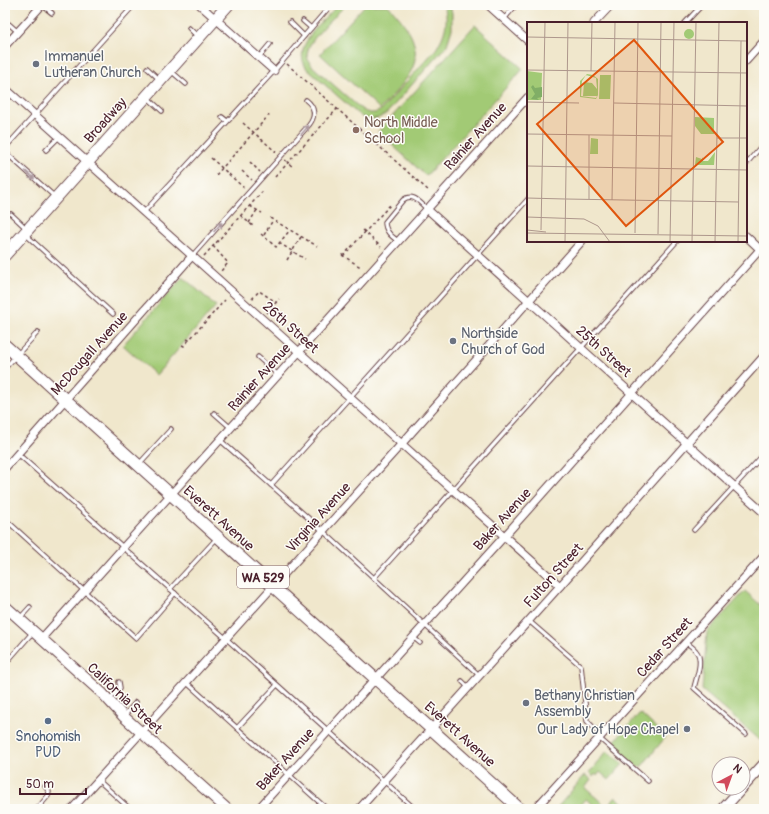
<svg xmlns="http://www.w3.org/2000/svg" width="769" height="814" font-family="Pangolin,sans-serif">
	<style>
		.green { fill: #a2ca75; stroke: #767450 }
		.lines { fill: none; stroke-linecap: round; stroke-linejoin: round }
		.lane-casing { stroke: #633d43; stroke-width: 5.5 }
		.street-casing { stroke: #633d43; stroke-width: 9 }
		.secondary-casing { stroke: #633d43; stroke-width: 12 }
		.primary-casing { stroke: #633d43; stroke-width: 13 }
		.path { stroke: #633d43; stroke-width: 1.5; stroke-dasharray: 3 3; stroke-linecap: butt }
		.lane { stroke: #fff; stroke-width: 3.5 }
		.street { stroke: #fff; stroke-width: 7 }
		.secondary { stroke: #fff; stroke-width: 10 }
		.primary { stroke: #fff; stroke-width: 11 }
		.oneway { stroke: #ae9aa0 }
		.worship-dot { fill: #6b7280; stroke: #fdfcf7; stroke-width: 1.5 }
		.education-dot { fill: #8d6e63; stroke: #fdfcf7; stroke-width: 1.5 }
		.service-dot { fill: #5c6f8a; stroke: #fdfcf7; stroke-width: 1.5 }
		.labels { text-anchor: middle; stroke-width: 3; stroke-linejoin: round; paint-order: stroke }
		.shield { fill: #fdfcf7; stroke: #806168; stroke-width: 1 }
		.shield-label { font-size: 13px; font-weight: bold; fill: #4a1f2b }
		.worship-label { font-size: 14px; fill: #5b616d; stroke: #fdfcf7; text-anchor: start }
		.street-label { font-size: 14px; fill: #4a1f2b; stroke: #fdfcf7 }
		.education-label { font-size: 14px; fill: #785e54; stroke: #fdfcf7; text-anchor: start }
		.service-label { font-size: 14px; fill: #4e5e75; stroke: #fdfcf7 }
		.inset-road { fill: none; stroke: #ae978c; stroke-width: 1 }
		.view { fill: #e0560e; fill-opacity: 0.15; stroke: #e0560e; stroke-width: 2 }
		.inset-edge { fill: none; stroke: #4a1f2b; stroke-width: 2 }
	</style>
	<rect width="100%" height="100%" fill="#fdfcf7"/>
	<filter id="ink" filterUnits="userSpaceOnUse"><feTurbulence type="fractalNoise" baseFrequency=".025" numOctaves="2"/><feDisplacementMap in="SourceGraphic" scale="8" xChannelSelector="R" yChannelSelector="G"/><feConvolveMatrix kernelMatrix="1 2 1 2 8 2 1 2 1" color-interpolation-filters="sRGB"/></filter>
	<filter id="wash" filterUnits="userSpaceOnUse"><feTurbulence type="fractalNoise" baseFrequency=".012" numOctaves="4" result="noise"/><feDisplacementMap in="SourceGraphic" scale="16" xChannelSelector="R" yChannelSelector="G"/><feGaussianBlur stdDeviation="0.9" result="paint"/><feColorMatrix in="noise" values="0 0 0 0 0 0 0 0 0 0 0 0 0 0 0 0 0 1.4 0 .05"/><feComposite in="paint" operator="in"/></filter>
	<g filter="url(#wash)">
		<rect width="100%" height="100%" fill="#f0e7cc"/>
		<g class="green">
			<path d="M338 5H346C337 14 310 39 308 50 306 56 308 60 311 65L360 108C367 114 375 115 382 109L436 49C445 35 449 21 444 5H450L452 13V29L447 45 388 112C379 120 369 122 359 115L307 69C290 47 323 21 338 5Z"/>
			<path d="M365 5H388C404 22 422 43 413 67 408 80 390 98 380 109L320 54Z"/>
			<path d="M475 25 523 69 426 176 378 132Z"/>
			<path d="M183 277 216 306 156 375 123 345Z"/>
			<path d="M745 591 764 608V736L760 740 702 690 707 632Z"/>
			<path d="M640 713 665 736 664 739 642 766 637 767 611 745Z"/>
			<path d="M607 751 623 764 609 780 600 772 597 776 595 774 593 777 589 773Z"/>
			<path d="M585 775 591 780 585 788 607 807 616 797 623 803 618 809H597L586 799 578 809H556Z"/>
		</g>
	</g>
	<g filter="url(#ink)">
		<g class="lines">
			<g class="lane-casing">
				<g id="lane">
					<path d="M42 5 52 13"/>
					<path d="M504 19 516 5"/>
					<path d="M303 21 311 28"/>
					<path d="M290 22 304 36"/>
					<path d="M685 23 702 5"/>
					<path d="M9 24 18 32"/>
					<path d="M189 28 198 37"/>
					<path d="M259 57 270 44"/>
					<path d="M147 68 159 79"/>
					<path d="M171 71 186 84"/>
					<path d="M147 97 162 111"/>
					<path d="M222 117 227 121"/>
					<path d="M5 148 134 5"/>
					<path d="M46 150 59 137"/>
					<path d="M5 152 55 197"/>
					<path d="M746 164 764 143"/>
					<path d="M144 212 274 71 331 5"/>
					<path d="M11 214 27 229"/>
					<path d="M25 234 113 314"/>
					<path d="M398 241C391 236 385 231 385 222L403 200C413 192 420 203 427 209"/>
					<path d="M192 256 309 125C316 116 315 107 306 100"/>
					<path d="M258 357 278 375"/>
					<path d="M5 368 38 332"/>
					<path d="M214 413 231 428"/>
					<path d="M220 440 323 531 480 676"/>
					<path d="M17 453 231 643 415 809"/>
					<path d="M139 464 171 429"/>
					<path d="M271 485 528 199"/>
					<path d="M5 519 136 638 175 593"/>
					<path d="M694 530 764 454"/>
					<path d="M374 578 677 241"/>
					<path d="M170 589 217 538"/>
					<path d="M20 618 30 607"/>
					<path d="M529 621 581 666 587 721 601 735"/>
					<path d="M413 637 420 643"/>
					<path d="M686 642C689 645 694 648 696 651 704 660 696 678 694 688L746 734"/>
					<path d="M5 664 32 633"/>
					<path d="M462 681 469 688"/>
					<path d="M186 682 327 809"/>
					<path d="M110 699 120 688 119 682"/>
					<path d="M124 716 136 702"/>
					<path d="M237 728 277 685"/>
					<path d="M599 738 648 781"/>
					<path d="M98 780 130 809"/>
					<path d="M37 809 48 796 49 792 45 786"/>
					<path d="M679 809 680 808"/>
				</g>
			</g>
			<g class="street-casing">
				<g id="street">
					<path d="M200 5 274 71"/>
					<path d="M488 5 528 41"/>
					<path d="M594 23 611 5"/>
					<path d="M5 46 42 5"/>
					<path d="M746 61 764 41"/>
					<path d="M5 88 560 586"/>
					<path d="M427 209 764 513"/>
					<path d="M746 236 764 253"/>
					<path d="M5 468 192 256"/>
					<path d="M41 639 528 97"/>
					<path d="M72 809 397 449 582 241"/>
					<path d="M258 809 510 530 764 245"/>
					<path d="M359 809 560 586 764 356"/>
					<path d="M535 809 764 556"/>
				</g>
			</g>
			<g class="secondary-casing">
				<g id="secondary">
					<path d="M5 606 103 694 123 716 227 809"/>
					<path d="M743 787 764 764"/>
					<path d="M723 809 742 788"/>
				</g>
			</g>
			<g class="primary-casing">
				<g id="primary">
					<path d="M5 255 228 5"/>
					<path d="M5 345 520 809"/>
				</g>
			</g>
			<g class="path">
				<path d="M287 64 430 192"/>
				<path d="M243 123 276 152"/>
				<path d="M211 158 244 188"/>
				<path d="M285 160 294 168"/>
				<path d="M250 162 260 172"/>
				<path d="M242 171 252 180"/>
				<path d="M216 175 269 115"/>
				<path d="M275 177 337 109"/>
				<path d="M250 206 262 213"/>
				<path d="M241 216 253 226"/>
				<path d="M270 218 317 246"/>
				<path d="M249 223 257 210"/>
				<path d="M363 230 381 247"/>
				<path d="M261 234 276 247 290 230"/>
				<path d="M264 235 273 220"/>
				<path d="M279 243 305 259"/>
				<path d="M213 246 228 263 221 271"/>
				<path d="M342 255 362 268"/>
				<path d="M204 256 263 191"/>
				<path d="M343 256 390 205"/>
				<path d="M287 260 301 237"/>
				<path d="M252 299 259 291 276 302"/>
				<path d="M267 313 279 299"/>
				<path d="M187 339 189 340 225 300"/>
				<path d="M182 345 184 346 189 340"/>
			</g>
			<use href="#lane" class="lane"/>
			<use href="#street" class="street"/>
			<use href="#secondary" class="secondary"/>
			<use href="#primary" class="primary"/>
		</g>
		<defs><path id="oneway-shaft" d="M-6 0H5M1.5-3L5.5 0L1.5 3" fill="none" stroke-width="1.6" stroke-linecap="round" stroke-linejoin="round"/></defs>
		<g class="oneway">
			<use href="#oneway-shaft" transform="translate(305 130) rotate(-48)"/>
			<use href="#oneway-shaft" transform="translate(30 175) rotate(42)"/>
			<use href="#oneway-shaft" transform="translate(218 227) rotate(-48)"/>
		</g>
	</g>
	<g class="worship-dot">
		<circle cx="36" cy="64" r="4"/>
		<circle cx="453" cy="341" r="4"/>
		<circle cx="526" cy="703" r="4"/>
		<circle cx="687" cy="729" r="4"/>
	</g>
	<circle class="education-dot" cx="356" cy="130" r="4"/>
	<circle class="service-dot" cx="48" cy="721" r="4"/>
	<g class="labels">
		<rect class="shield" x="237" y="566" width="52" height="22" rx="3"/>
		<g class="shield-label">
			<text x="263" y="582">WA 529</text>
		</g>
		<g class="worship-label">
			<text x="44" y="61">Immanuel<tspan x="44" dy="16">Lutheran Church</tspan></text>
			<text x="461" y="338">Northside<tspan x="461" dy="16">Church of God</tspan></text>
			<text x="534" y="700">Bethany Christian<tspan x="534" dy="16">Assembly</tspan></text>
			<text x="679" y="734" text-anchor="end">Our Lady of Hope Chapel</text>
		</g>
		<g class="street-label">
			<text transform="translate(105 120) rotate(-48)" y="5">Broadway</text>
			<text transform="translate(475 136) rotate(-48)" y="5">Rainier Avenue</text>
			<text transform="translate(291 327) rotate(42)" y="5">26th Street</text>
			<text transform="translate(604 351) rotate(42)" y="5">25th Street</text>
			<text transform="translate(89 353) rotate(-48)" y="5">McDougall Avenue</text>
			<text transform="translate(259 377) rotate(-48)" y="5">Rainier Avenue</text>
			<text transform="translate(318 517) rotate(-48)" y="5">Virginia Avenue</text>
			<text transform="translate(219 518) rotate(42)" y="5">Everett Avenue</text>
			<text transform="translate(502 519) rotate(-48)" y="5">Baker Avenue</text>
			<text transform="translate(553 575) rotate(-48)" y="5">Fulton Street</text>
			<text transform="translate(664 647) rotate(-48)" y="5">Cedar Street</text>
			<text transform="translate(125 698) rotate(43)" y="5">California Street</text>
			<text transform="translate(460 734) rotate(42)" y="5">Everett Avenue</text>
			<text transform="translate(285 759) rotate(-48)" y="5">Baker Avenue</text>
		</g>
		<g class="education-label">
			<text x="364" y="127">North Middle<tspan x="364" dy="16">School</tspan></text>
		</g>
		<g class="service-label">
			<text x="48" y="741">Snohomish<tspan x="48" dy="16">PUD</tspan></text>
		</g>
	</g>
	<g transform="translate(527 22)">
		<rect width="220" height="220" fill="#f0e7cc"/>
		<path d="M157 12a5 5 0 1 1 10 0a5 5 0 1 1-10 0ZM0 49 15 51 14 78H0ZM60 52 66 53 71 57V73L69 77 53 75V59ZM59 53 69 56 70 67 65 61 57 60 56 74H70L69 76 54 74 55 59ZM73 53H84L83 77H72ZM168 95 187 96V112H174L168 104ZM64 116 71 117V132H63ZM188 130 187 143H168L169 135 175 137 176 135V139H181Z" fill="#a2ca75" fill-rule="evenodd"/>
		<path d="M6 63 8 66 15 65V75L10 76 12 78 4 77 8 72 4 65Z" fill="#81ae66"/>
		<path class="inset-road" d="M0 15 220 19M0 48 220 51M64 49 65 0M0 80 52 81M87 81 220 84M0 112 145 114M190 116H220M0 144 220 148M212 147 214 19M0 176 38 177M39 177 212 180M62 177V113M85 178 88 0M0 195 57 197 71 204 83 220M0 208 19 210M14 208 18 0M0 211 220 214M108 211 111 0M131 212 134 0M38 220 41 0M143 220 147 0M165 220 169 0M188 220 192 0M211 220 212 147"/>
		<path class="view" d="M107 18 196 120 99 204 10 102Z"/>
		<rect width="220" height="220" class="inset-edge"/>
	</g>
	<rect width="769" height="814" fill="none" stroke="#fdfcf7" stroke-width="20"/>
	<g transform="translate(731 776) rotate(41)"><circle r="19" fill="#fdfcf7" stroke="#b5a4a5"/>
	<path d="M0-3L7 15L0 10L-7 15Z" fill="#d1495b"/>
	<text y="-6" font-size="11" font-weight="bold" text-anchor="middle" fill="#4a1f2b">N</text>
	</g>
	<path d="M20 788v6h66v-6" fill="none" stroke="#4a1f2b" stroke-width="2"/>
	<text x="26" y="788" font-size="12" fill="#4a1f2b" stroke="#fdfcf7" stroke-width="3" paint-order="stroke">50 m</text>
</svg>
